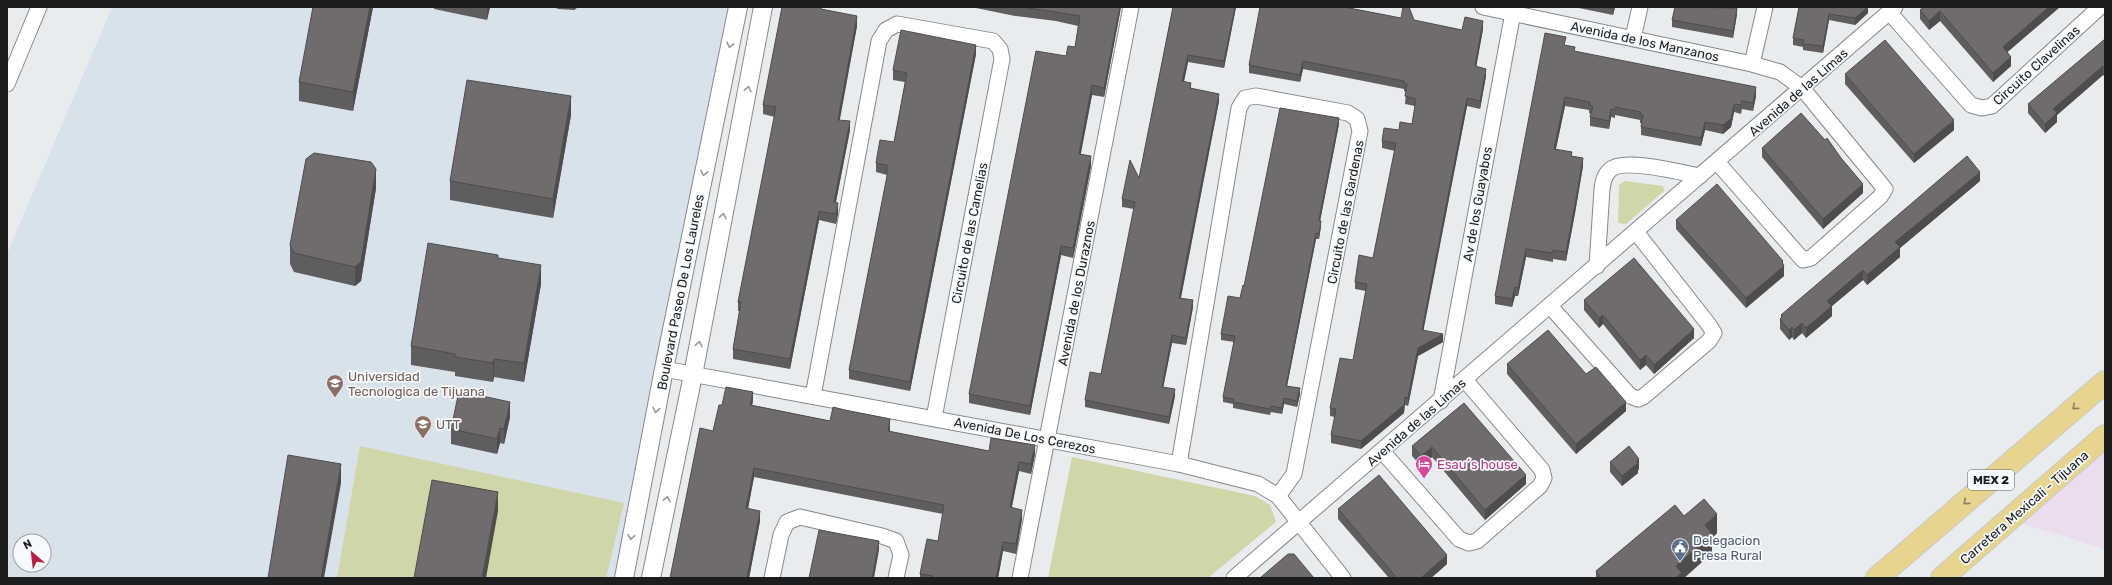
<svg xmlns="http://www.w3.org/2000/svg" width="2112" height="585" font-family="Rubik,sans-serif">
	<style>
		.industrial { fill: #ebdcef }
		.built { fill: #d8e2ea; fill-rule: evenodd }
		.green { fill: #d1d6a9 }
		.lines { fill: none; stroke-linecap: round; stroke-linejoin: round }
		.minor-casing { stroke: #85898b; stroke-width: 17 }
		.tertiary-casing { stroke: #85898b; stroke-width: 20 }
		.primary-casing { stroke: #c9c9c9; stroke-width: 24 }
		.minor { stroke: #fff; stroke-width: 15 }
		.tertiary { stroke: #fff; stroke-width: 18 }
		.primary { stroke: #e6d48f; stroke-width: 22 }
		.wall { fill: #605d5f }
		.shaded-wall { fill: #4e4c4d }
		.building { fill: #706c6e; stroke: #4e4c4d }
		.oneway { stroke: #99999a }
		.oneway2 { stroke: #8b825c }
		.labels { text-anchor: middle; stroke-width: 3.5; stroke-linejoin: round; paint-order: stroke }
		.shield { fill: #f6fafc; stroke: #5d5f61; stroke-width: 1 }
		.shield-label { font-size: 12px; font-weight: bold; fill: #1c1d1e }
		.street-label { font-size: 13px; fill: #1c1d1e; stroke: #f6fafc }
		.education-label { font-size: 13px; fill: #785e54; stroke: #f6fafc; text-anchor: start }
		.hotel-label { font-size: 13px; fill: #b23c85; stroke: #f6fafc; text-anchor: start }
		.service-label { font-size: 13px; fill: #4e5e75; stroke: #f6fafc; text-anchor: start }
	</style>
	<rect width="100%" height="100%" fill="#e9ecef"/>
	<path class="industrial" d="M2105 439V549L2011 520Z"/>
	<path class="built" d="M112 7H741L628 578H7V254ZM20 541H44V565H20Z"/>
	<g class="green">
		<path d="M1625 181 1663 186 1664 191 1626 224 1618 223 1619 185Z"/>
		<path d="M360 446 624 503 606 578H337Z"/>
		<path d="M1072 457 1255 496 1270 505 1276 522 1208 578H1048Z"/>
	</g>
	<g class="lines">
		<g class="minor-casing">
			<g id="minor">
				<path d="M1483 7 1752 64 1780 72 1802 88 1885 189 1880 197 1811 258 1803 260 1717 162"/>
				<path d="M1889 12 1971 105 1982 108 1992 106 2100 7"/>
				<path d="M1633 38 1640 7"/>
				<path d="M1752 64 1765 7"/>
				<path d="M7 84 39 7"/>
				<path d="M1597 266 1602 189C1603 182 1604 175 1610 170 1623 157 1682 173 1700 176"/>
				<path d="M1550 306 1630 396 1638 399 1643 397 1709 341 1714 333 1709 325 1636 232"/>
				<path d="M664 369 1179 464 1258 484 1278 496 1343 578"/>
				<path d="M813 396 879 41 886 30 897 24 993 41 1000 49 1002 59 934 418"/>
				<path d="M1441 401 1514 7"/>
				<path d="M1382 451 1459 539 1469 543 1477 541 1540 486 1544 478 1542 470 1465 380"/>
				<path d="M1179 464 1239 108 1245 98 1256 96 1348 113 1357 119 1360 131 1294 474 1278 496"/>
				<path d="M772 578 781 535 787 522 800 517 882 536 896 541 901 555 896 578"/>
				<path d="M1020 578 1131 7"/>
				<path d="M1234 578 1895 7"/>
			</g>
		</g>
		<g class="tertiary-casing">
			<g id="tertiary">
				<path d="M624 578 664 369 738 7"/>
				<path d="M651 578 693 375 763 7"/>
			</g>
		</g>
		<g class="primary-casing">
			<g id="primary">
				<path d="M1877 578 2105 382"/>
				<path d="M1942 578 2105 436"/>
			</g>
		</g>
		<use href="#minor" class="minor"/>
		<use href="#tertiary" class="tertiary"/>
		<use href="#primary" class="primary"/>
	</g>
	<g class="wall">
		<path d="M373 7 353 111 299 101V82Z"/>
		<path d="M434 7H490L487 20 434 9Z"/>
		<path d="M554 7H578L574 10 558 9Z"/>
		<path d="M971 7H1121L1104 97 1092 95 1080 154 1091 166 1073 258 1061 255 1030 415 969 403V394L1066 56 1075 47 1078 26 1056 21 1015 16Z"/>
		<path d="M1173 7H1236L1224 68 1188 62 1184 82 1191 88 1219 101 1181 298 1193 307 1186 345 1172 343 1163 387 1175 396 1169 424 1085 407V400L1101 374 1134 209 1122 207V199L1139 178Z"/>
		<path d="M1574 7H1615L1613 15Z"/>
		<path d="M1799 7H1868V13L1855 25 1829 20 1823 53 1803 50V47L1793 45V38Z"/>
		<path d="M1923 7H2060L2007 52 2011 66 1993 82 1940 21 1929 30 1920 19V10Z"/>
		<path d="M823 9 857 26 839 120 850 130 836 202 838 213 836 224 819 220 790 369 733 359V349L740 311H738V302L775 117 763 114V105Z"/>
		<path d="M1737 14 1733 38 1672 27V20Z"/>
		<path d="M1401 18 1462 30 1483 29 1476 66 1486 76 1480 109 1467 106 1423 330 1443 342 1418 356 1408 406 1405 405 1404 413 1361 449 1331 443V435L1335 417 1330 416V408L1353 360 1366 291 1355 289V282L1373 258 1395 151 1382 148V141L1399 130 1412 124 1415 106 1405 104 1406 92 1404 91V89L1303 69 1300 82 1249 73V65Z"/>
		<path d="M2105 39V77L2103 75 2057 115V122L2045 133 2028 113V104Z"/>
		<path d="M1566 45 1575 52 1756 96 1753 111 1742 109 1741 114 1734 112 1731 127 1723 134 1705 130 1701 146 1641 135V127L1642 123H1640V120L1615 115V118L1611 117 1609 129 1590 126V117L1591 114 1589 113V110L1565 106 1556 149 1572 156 1583 166 1575 213 1566 261 1553 259V262L1526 257 1518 296H1515L1512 307 1495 304V296Z"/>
		<path d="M976 54 910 391 849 379V370L887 176V175L876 172V163L894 142 905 82 893 80V70Z"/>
		<path d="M1845 74 1954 130 1914 163 1845 84Z"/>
		<path d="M571 115 553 218 450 200V181Z"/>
		<path d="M1339 124 1320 221 1321 226 1319 239H1316L1287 386 1300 394 1297 407 1284 404 1282 414 1271 412 1270 415 1233 408V404L1223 402V397L1234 342 1221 340V334L1240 298 1244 286Z"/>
		<path d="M1762 148 1863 193 1823 229 1762 157Z"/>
		<path d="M1980 181 1900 248V257L1867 285 1863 280 1832 306V316L1806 338 1802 333 1794 340 1792 337 1789 340 1780 329V319L1781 318V315Z"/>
		<path d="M376 188 361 281 355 286 294 272 290 264V245Z"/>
		<path d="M1676 220 1783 264 1784 276 1746 308 1676 229Z"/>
		<path d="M498 258 541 284 524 382 494 377 493 382 455 376V372L411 365V346Z"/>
		<path d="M1584 300 1694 338 1654 374 1646 365 1640 370 1603 324 1599 328 1584 310Z"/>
		<path d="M1507 364 1586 374 1626 411 1576 454 1507 374Z"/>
		<path d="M753 401 752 405 830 421 890 428V432L989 451 1035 454 1031 474 1019 471 1011 508 1022 519 1016 554 1003 551 998 578H920V574L938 541 943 514 754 477 748 509 760 521 749 578 713 431 722 405Z"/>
		<path d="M1464 403 1526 484 1485 520 1432 457 1421 466 1412 456V446Z"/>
		<path d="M510 417 504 444 500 443 497 454 451 444V429Z"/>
		<path d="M1610 462 1639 469 1638 470V473L1622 486 1610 472Z"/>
		<path d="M1338 509 1447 564 1431 578H1389L1338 519Z"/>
		<path d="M1684 516 1717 533 1712 538V553L1684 578H1596V571Z"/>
	</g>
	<g class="shaded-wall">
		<path d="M370 7H373L353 111V92Z"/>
		<path d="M487 7H490L487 20Z"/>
		<path d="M574 7H578L574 10Z"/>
		<path d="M1120 7H1121L1104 97V88Z"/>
		<path d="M1235 7H1236L1224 68V61Z"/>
		<path d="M1613 7H1615L1613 15Z"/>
		<path d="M1868 7V13L1855 25V18Z"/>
		<path d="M2049 7H2060L2003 56V47Z"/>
		<path d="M1737 8V14L1733 38V31Z"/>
		<path d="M1940 11V21L1929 30V21Z"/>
		<path d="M1829 14V20L1823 53V46Z"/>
		<path d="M857 16V26L838 130V120Z"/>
		<path d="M1483 21V29L1475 74V66Z"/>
		<path d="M976 45V54L910 391V382Z"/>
		<path d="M1188 55V62L1182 89V81Z"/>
		<path d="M2011 57V66L1993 82V73Z"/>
		<path d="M1303 61V69L1300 82V75Z"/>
		<path d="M2103 66V75L2057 115V122L2045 133V124L2053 109Z"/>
		<path d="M1486 69V76L1480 109V101Z"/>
		<path d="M1092 85V95L1079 164V154Z"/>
		<path d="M1756 87V96L1753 111V103Z"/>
		<path d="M1219 94V101L1179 306V298Z"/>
		<path d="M571 96V115L553 218V199Z"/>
		<path d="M1565 97V106L1554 157V149Z"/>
		<path d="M1467 98V106L1422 338V330Z"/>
		<path d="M1734 104V112L1731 127 1723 134V125Z"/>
		<path d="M1611 109V117L1609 129V121Z"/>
		<path d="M1339 118V124L1319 226V220Z"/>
		<path d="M1954 120V130L1914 163V154Z"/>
		<path d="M850 121V130L834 211V202Z"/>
		<path d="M1705 122V130L1701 146V138Z"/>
		<path d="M1091 156V166L1073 258V248Z"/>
		<path d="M1583 158V166L1575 213 1566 261V252Z"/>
		<path d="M376 169V188L361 281 355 286V267Z"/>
		<path d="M1980 172V181L1900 248V257L1867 285V275L1895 242Z"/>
		<path d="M1863 184V193L1823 229V219Z"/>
		<path d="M838 203V213L836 224V214Z"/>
		<path d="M819 211V220L790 369V359Z"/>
		<path d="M1321 221V226L1319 239V234Z"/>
		<path d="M1316 233V239L1286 391V386Z"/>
		<path d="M1061 246V255L1030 415V406Z"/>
		<path d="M1526 249V257L1518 296V288Z"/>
		<path d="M1783 261V267L1784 266V276L1746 308V298Z"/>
		<path d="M541 265V284L524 382V363Z"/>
		<path d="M1863 270V280L1832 306V316L1806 338V328L1827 301Z"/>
		<path d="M1515 287V296L1512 307V299Z"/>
		<path d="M1193 300V307L1186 345V338Z"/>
		<path d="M1603 315V324L1599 328V318Z"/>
		<path d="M1802 323V333L1794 340V330Z"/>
		<path d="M1792 327V337L1789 340V330Z"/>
		<path d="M1694 329V338L1654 374V365Z"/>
		<path d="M1443 334V342L1418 356 1408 406V398L1418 348Z"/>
		<path d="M1172 335V343L1162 394V387Z"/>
		<path d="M1646 355V365L1640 370V360Z"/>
		<path d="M494 359V377L493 382V363Z"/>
		<path d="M1300 388V394L1297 407V401Z"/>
		<path d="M1175 389V396L1169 424V417Z"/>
		<path d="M753 392V401L750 414V405Z"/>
		<path d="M1405 397 1404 413 1361 449V441Z"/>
		<path d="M1284 398V404L1282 414V408Z"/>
		<path d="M510 402V417L504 444V429Z"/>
		<path d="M1626 402V411L1576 454V444Z"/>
		<path d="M890 419V428L888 441V431Z"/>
		<path d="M500 428V443L497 454V439Z"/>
		<path d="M1035 445V454L1031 474V464Z"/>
		<path d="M1432 447V457L1421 466V456Z"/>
		<path d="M1639 459V469L1638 470V473L1622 486V476L1636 461Z"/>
		<path d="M1019 462V471L1010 517V507Z"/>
		<path d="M341 464V483L324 578H321Z"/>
		<path d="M754 468V477L746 518V508Z"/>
		<path d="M1526 475V484L1485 520V510Z"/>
		<path d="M498 492V511L486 578H482Z"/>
		<path d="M1022 510V519L1016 554V544Z"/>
		<path d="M760 511V521L749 578H747Z"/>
		<path d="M1717 514V533L1712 538V553L1684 578H1675L1676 566 1705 525Z"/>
		<path d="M879 541V550L874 578H872Z"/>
		<path d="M1003 542V551L998 578H996Z"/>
		<path d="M1447 555V564L1431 578H1422V577Z"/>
	</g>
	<g class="building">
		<path d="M313 7H370L353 92 299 82Z"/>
		<path d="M782 7H821V9L857 16 838 120 850 121 834 202 838 203 836 214 819 211 790 359 733 349 741 302H738L776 107 763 105Z"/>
		<path d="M1021 7H1120L1104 88 1092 85 1079 154 1091 156 1073 248 1061 246 1030 406 969 394 1036 51 1066 56 1068 46 1075 47 1080 16 1056 12Z"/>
		<path d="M1173 7H1235L1224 61 1188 55 1182 81 1191 83 1190 88 1219 94 1179 298 1193 300 1186 338 1172 335 1162 387 1175 389 1169 417 1085 400 1090 372 1101 374 1135 202 1122 199 1130 160 1139 178Z"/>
		<path d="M1260 7H1344L1401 18 1403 7H1409L1414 20 1462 30 1465 17 1483 21 1475 66 1486 69 1482 92 1480 101 1467 98 1422 330 1443 334 1418 348 1408 398 1405 397 1404 405 1361 441 1331 435 1336 409 1330 408 1340 358 1353 360 1367 284 1355 282 1359 255 1373 258 1396 143 1382 141 1384 128 1399 130 1400 122 1412 124 1416 99 1405 96 1407 84 1404 83V81L1303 61 1300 75 1249 65Z"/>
		<path d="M1605 7H1613V9Z"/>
		<path d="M1675 7 1737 8 1733 31 1672 20Z"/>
		<path d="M1799 7H1868L1855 18 1829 14 1823 46 1803 44 1804 40 1793 38Z"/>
		<path d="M1923 7H2049L2003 47 2011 57 1993 73 1940 11 1929 21 1920 10Z"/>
		<path d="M901 30 976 45 910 382 849 370 887 176V165L876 163 878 151 880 140 894 142 907 73 893 70Z"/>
		<path d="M1545 33 1566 37 1564 45 1575 47 1574 51 1756 87 1753 103 1742 101 1741 105 1734 104 1731 119 1723 125 1705 122 1701 138 1641 127 1643 115H1640L1641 112 1615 107V110L1611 109 1609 121 1590 117 1593 106 1589 105 1590 102 1565 97 1554 149 1572 152 1571 156 1583 158 1575 205 1566 252 1553 250V253L1526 249 1518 288 1515 287 1512 299 1495 296Z"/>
		<path d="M2105 39V68L2103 66 2053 109 2057 113 2045 124 2028 104Z"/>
		<path d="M1885 40 1954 120 1914 154 1845 74Z"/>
		<path d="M467 80 571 96 553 199 450 181Z"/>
		<path d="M1280 108 1339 118 1319 220 1321 221 1319 234 1316 233 1286 386 1300 388 1297 401 1284 398 1282 408 1271 406 1270 409 1233 402 1234 399 1223 397 1235 336 1221 334 1228 296 1240 298 1243 285 1244 286Z"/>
		<path d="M1801 113 1825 140 1827 138 1841 158 1863 184 1823 219 1762 148Z"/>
		<path d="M314 153 371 162 376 169 361 262 355 267 294 253 290 245 306 159Z"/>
		<path d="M1967 156 1980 172 1895 242 1900 247 1867 275 1863 270 1827 301 1832 306 1806 328 1802 323 1794 330 1792 327 1789 330 1780 319 1783 316 1781 315Z"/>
		<path d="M1717 184 1783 261 1782 262 1784 266 1746 298 1676 220Z"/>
		<path d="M428 243 498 255V258L541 265 524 363 494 359 493 363 455 357V354L411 346Z"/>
		<path d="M1634 258 1694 329 1654 365 1646 355 1640 360 1603 315 1599 318 1584 300Z"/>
		<path d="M1548 330 1586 374 1596 367 1626 402 1576 444 1507 364Z"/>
		<path d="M726 387 753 392 750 405 830 421 833 407 845 410 890 419 888 431 989 451 991 438 1035 445 1031 464 1019 462 1010 507 1022 510 1016 544 1003 542 996 578H933V576L920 574 927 539 938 541 944 505 754 468 746 508 760 511 747 578H670L700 428 713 431 719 405H722Z"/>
		<path d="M459 391 510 402 504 429 500 428 497 439 451 429Z"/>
		<path d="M1464 403 1526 475 1485 510 1432 447 1421 456 1412 446Z"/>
		<path d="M1629 446 1639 459 1636 461 1638 463 1622 476 1610 462Z"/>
		<path d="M288 455 341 464 321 578H268Z"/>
		<path d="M1379 475 1447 555 1422 577 1423 578H1397L1338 509Z"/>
		<path d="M432 480 498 492 482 578H414Z"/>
		<path d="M1704 499 1717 514 1705 525 1712 534 1676 566 1682 573 1675 578H1601L1596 571 1675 505 1684 516Z"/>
		<path d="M819 530 879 541 872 578H809Z"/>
		<path d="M1288 554H1294L1314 578H1260Z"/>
	</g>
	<defs><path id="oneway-chevron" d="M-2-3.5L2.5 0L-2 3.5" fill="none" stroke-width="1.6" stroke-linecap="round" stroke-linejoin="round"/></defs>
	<g class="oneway">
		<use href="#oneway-chevron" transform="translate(730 45) rotate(102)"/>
		<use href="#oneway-chevron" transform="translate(748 89) rotate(-79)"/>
		<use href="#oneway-chevron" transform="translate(704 173) rotate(102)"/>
		<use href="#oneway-chevron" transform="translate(723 216) rotate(-79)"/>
		<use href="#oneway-chevron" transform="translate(699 344) rotate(-79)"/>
		<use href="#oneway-chevron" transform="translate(656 410) rotate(101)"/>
		<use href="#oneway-chevron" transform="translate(667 499) rotate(-78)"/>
		<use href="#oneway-chevron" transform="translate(631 537) rotate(101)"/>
	</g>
	<g class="oneway2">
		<use href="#oneway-chevron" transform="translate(2075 407) rotate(139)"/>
		<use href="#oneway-chevron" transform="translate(1966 502) rotate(139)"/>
	</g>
	<defs>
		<g id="university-pin" transform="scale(0.9)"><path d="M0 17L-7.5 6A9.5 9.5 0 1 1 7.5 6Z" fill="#8d6e63" stroke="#f6fafc"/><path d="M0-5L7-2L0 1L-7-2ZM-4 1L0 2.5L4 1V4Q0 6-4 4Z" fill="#fff"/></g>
		<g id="school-pin" transform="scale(0.9)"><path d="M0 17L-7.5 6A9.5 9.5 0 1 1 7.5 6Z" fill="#8d6e63" stroke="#f6fafc"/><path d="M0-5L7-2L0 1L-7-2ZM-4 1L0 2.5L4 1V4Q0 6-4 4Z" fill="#fff"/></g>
		<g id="hotel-pin" transform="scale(0.9)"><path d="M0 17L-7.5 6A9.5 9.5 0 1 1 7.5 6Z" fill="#d1479c" stroke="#f6fafc"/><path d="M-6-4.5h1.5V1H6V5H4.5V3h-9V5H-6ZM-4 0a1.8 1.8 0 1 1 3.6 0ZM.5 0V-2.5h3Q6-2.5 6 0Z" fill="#fff"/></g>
		<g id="civic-pin" transform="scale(0.9)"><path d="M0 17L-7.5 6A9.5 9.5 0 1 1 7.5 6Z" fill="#5c6f8a" stroke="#f6fafc"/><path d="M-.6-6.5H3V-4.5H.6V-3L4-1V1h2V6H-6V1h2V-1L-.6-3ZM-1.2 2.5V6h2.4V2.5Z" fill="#fff"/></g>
	</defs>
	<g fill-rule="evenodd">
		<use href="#university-pin" x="335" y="383"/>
		<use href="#school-pin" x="423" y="424"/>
		<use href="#hotel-pin" x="1424" y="464"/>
		<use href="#civic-pin" x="1680" y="547"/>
	</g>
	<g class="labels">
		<rect class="shield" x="1968" y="470" width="46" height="20" rx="3"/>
		<g class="shield-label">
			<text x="1991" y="484">MEX 2</text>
		</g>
		<g class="street-label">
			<text transform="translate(1645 41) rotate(12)" y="5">Avenida de los Manzanos</text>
			<text transform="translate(2036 65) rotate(-42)" y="5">Circuito Clavelinas</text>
			<text transform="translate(1798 92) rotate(-41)" y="5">Avenida de las Limas</text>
			<text transform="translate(1477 204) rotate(-80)" y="5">Av de los Guayabos</text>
			<text transform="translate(1345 212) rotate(-79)" y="5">Circuito de las Gardenas</text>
			<text transform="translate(969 233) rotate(-79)" y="5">Circuito de las Camelias</text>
			<text transform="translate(680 292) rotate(-79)" y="5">Boulevard Paseo De Los Laureles</text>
			<text transform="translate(1076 293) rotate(-79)" y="5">Avenida de los Duraznos</text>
			<text transform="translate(1416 422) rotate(-41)" y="5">Avenida de las Limas</text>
			<text transform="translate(1025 435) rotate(11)" y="5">Avenida De Los Cerezos</text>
			<text transform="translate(2024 507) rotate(-41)" y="5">Carretera Mexicali - Tijuana</text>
		</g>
		<g class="education-label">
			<text x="348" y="381">Universidad<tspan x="348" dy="15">Tecnologica de Tijuana</tspan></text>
			<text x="436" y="429">UTT</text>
		</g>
		<g class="hotel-label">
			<text x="1437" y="469">Esau´s house</text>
		</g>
		<g class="service-label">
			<text x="1693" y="545">Delegacion<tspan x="1693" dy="15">Presa Rural</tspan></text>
		</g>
	</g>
	<rect width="2112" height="585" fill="none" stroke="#1c1d1e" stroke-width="16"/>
	<g transform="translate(32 553) rotate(332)"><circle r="19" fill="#f6fafc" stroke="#9fa2a3"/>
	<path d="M0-3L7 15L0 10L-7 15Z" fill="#b32141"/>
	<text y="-6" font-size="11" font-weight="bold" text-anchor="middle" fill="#1c1d1e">N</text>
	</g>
</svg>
